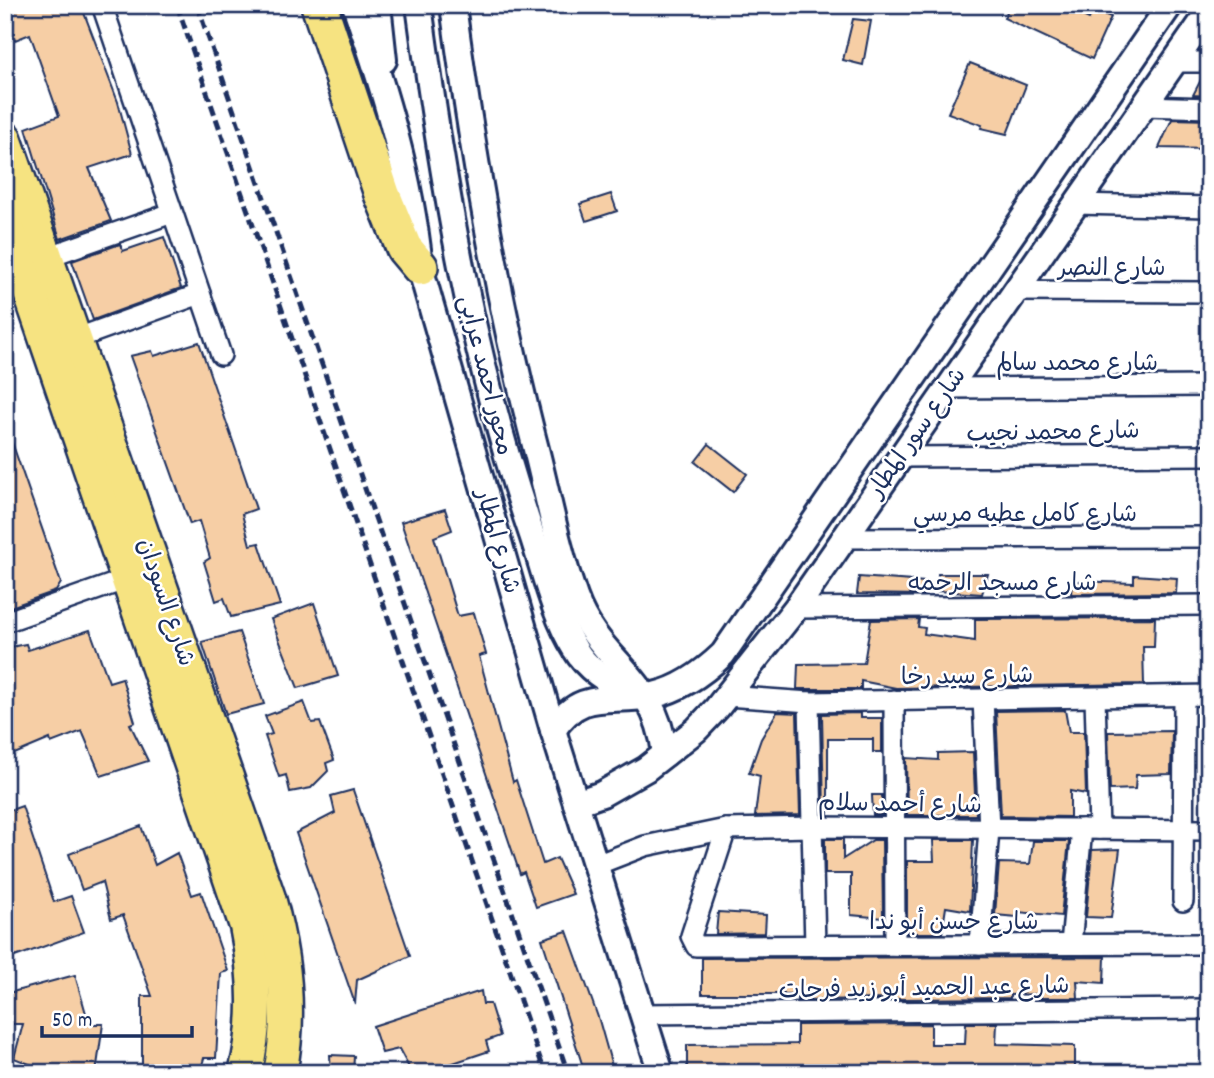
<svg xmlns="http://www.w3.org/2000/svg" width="1214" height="1078" font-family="Dekko,'Playpen Sans Arabic',sans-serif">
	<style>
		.building { fill: #f6cea5; stroke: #1b2f5e; stroke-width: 2 }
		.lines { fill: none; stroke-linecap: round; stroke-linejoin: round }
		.minor-casing { stroke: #1b2f5e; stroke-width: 24 }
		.tertiary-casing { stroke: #1b2f5e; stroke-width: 30 }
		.primary-casing { stroke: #1b2f5e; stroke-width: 37 }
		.motorway-casing { stroke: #1b2f5e; stroke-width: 40 }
		.minor { stroke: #fff; stroke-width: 19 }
		.tertiary { stroke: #fff; stroke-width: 24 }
		.primary { stroke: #f6e381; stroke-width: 32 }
		.motorway { stroke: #f6e381; stroke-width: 35 }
		.rail { stroke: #1b2f5e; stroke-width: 5; stroke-dasharray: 10 5; stroke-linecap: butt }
		.labels { text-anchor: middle; stroke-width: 5; stroke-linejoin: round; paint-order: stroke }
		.street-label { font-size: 24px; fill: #1b2f5e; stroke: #fff }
	</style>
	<rect width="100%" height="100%" fill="#fff"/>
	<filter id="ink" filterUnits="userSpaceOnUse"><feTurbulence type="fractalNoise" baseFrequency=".0143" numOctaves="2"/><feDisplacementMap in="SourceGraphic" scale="14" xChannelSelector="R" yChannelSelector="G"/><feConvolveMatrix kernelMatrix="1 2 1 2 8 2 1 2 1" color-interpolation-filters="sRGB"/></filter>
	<g filter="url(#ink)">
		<g class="building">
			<path d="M5 5H81L118 102 132 154 89 168 111 221 60 239 26 128 59 116 30 34 5 44Z"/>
			<path d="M1010 5H1058L1089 19 1093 10 1111 17 1092 59 1004 18Z"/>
			<path d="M853 19 871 21 863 65 843 60Z"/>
			<path d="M970 63 1026 85 1007 134 981 128 982 125 948 113Z"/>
			<path d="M1204 74H1209V96L1193 95Z"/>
			<path d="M1172 119 1209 120V149L1159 148Z"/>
			<path d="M611 194 617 211 586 221 580 204Z"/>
			<path d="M164 237 181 288 93 320 72 261 120 244 123 251Z"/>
			<path d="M199 342 256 509 242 514 250 545 259 543 280 605 231 617 224 598 216 601 204 562 210 558 199 521 190 524 130 356 152 351 154 356Z"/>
			<path d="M5 431H8L61 583 56 591 5 609Z"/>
			<path d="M709 444 747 474 733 492 695 462Z"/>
			<path d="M445 509 452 530 434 537 458 616 474 613 486 654 479 656 513 782 516 780 543 864 557 858 573 894 536 907 524 872 520 874 401 522Z"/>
			<path d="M938 574H988L982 594 938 591Z"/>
			<path d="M1134 575 1177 578 1176 593 1071 594 1072 581 1134 583Z"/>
			<path d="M859 577 925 582 923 595 857 594Z"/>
			<path d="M314 603 338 676 298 688 271 619Z"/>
			<path d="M1155 618 1154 647H1143L1144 684 896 688 861 681V689H797L798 664 864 663 871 620 919 619 918 627 925 628 924 634 975 641V619Z"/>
			<path d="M90 630 109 682 122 678 135 722 130 724 148 761 101 776 82 731 51 743 50 739 5 758V648L26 644 28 650Z"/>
			<path d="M239 632 264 704 226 714 202 642Z"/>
			<path d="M304 702 312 723 320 722 334 760 326 763 328 771 311 788 290 792 286 775 279 777 265 736 272 734 265 716Z"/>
			<path d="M1065 710 1069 732H1084L1086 794 1070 791V817L1001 816 996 711Z"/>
			<path d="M777 712 797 713 800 815 755 816 760 776 749 773 761 739Z"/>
			<path d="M860 713V718H882V752H873V739H828V815H824L822 714Z"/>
			<path d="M1172 731 1171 774 1136 775 1135 789 1110 790 1108 732Z"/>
			<path d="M973 752 976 815H907L906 758 938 760V753Z"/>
			<path d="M353 790 410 956 357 980 355 1004 296 833 335 813 331 796Z"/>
			<path d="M872 795H882V815H873Z"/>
			<path d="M22 806 54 902 71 896 84 932 15 957 5 923V812Z"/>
			<path d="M141 826 155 865 177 853 192 895 201 892 228 971 221 973 216 1058H204L200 1073H142V996H152L123 915 111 919 102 882 82 890 69 854Z"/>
			<path d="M825 839H843V859L873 840H882L883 918 851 915V874H825Z"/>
			<path d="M933 840H973L970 911 946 907 942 933H907V861H934Z"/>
			<path d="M1033 841H1069L1061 916 1018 912 1017 917 995 915 999 863 1030 864Z"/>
			<path d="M1120 849 1111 918 1086 917 1092 850Z"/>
			<path d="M718 912 766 915 765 933 716 934Z"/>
			<path d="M567 931 599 1020 614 1073H585L542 939Z"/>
			<path d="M1105 957 1104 983 1077 981 1078 998H1041V994L1010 995V998L797 1000V994H702V958Z"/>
			<path d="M75 975 89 1024H103L96 1073H52L14 1058 23 1024H12L5 994Z"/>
			<path d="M481 991 483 1004H490L500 1036 486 1041 489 1051 438 1068V1073H412L399 1049 382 1053 373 1026Z"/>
			<path d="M966 1023H997L996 1044 1075 1046V1073H687V1045L797 1044V1025L931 1024V1044H965Z"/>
			<path d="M330 1055 354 1056 353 1073H331Z"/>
		</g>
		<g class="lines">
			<g class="minor-casing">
				<g id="minor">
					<path d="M102 5 221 355"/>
					<path d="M1173 62H1209"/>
					<path d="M1144 106 1209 108"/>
					<path d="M1075 204 1209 207"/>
					<path d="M47 257 172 213"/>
					<path d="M1014 291 1209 292"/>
					<path d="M75 339 200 294"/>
					<path d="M947 388 1209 386"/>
					<path d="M898 457 1209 455"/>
					<path d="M841 538 1209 537"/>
					<path d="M796 608 1209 605"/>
					<path d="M5 622 127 579"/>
					<path d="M726 696 809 702 1209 695"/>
					<path d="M1095 698 1099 829"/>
					<path d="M894 700 895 945"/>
					<path d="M809 702 815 946"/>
					<path d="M726 829 691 936 696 946 1209 944"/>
					<path d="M596 865 645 846 726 829 812 827 1209 830"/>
					<path d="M1183 901 1184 696"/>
					<path d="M1071 944 1082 829"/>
					<path d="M980 945 989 829 983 699"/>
					<path d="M641 1014 1209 1009"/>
				</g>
			</g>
			<g class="tertiary-casing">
				<g id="tertiary">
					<path d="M355 5C385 91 411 177 420 267L553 730 661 1073"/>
					<path d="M378 5 384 60"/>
					<path d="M419 5C443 186 473 362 532 535 544 571 554 616 575 649 588 671 610 684 633 693"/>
					<path d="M453 5C473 158 498 304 537 453 549 501 558 550 575 597 599 664 656 675 665 754"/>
					<path d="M553 730C583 686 610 705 654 695 681 689 703 673 723 654L1170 5"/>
					<path d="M576 803 602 794 646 769 696 730 717 708 796 608 1209 12"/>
				</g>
			</g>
			<g class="primary-casing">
				<g id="primary">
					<path d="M5 138 269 898C285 955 292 1014 280 1073"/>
					<path d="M5 220 246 926C256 975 258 1024 245 1073"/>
				</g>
			</g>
			<g class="motorway-casing">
				<path id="motorway" d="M319 5 382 194 404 248 420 267"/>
			</g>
			<use href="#minor" class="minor"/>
			<use href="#tertiary" class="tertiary"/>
			<use href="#primary" class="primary"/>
			<use href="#motorway" class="motorway"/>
			<g class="rail">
				<path d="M177 5 545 1073"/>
				<path d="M197 5 568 1073"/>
			</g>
		</g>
	</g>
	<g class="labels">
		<g class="street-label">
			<text x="1112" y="275">شارع النصر</text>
			<text x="1077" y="370">شارع محمد سالم</text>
			<text transform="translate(487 375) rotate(76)" y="8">محور احمد عرابى</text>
			<text transform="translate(1053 431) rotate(-1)" y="8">شارع محمد نجيب</text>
			<text transform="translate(916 432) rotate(-55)" y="8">شارع سور المطار</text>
			<text x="1025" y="521">شارع كامل عطيه مرسي</text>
			<text transform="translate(499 541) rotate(74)" y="8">شارع المطار</text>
			<text x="1002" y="590">شارع مسجد الرحمه</text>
			<text transform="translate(167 602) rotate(71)" y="8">شارع السودان</text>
			<text transform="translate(967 675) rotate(-1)" y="8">شارع سيد رخا</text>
			<text transform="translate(900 803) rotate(1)" y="8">شارع أحمد سلام</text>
			<text x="954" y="929">شارع حسن أبو ندا</text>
			<text transform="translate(924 987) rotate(-1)" y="8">شارع عبد الحميد أبو زيد فرحات</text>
		</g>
	</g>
	<rect width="1214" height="1078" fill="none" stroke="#fff" stroke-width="28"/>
	<rect x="14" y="14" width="1186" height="1050" fill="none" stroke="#1b2f5e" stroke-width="2.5" filter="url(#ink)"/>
	<path d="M42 1026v10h150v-10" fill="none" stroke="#1b2f5e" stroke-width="3.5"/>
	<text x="52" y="1026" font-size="21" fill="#1b2f5e" stroke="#ffffff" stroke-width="5" paint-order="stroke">50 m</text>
</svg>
